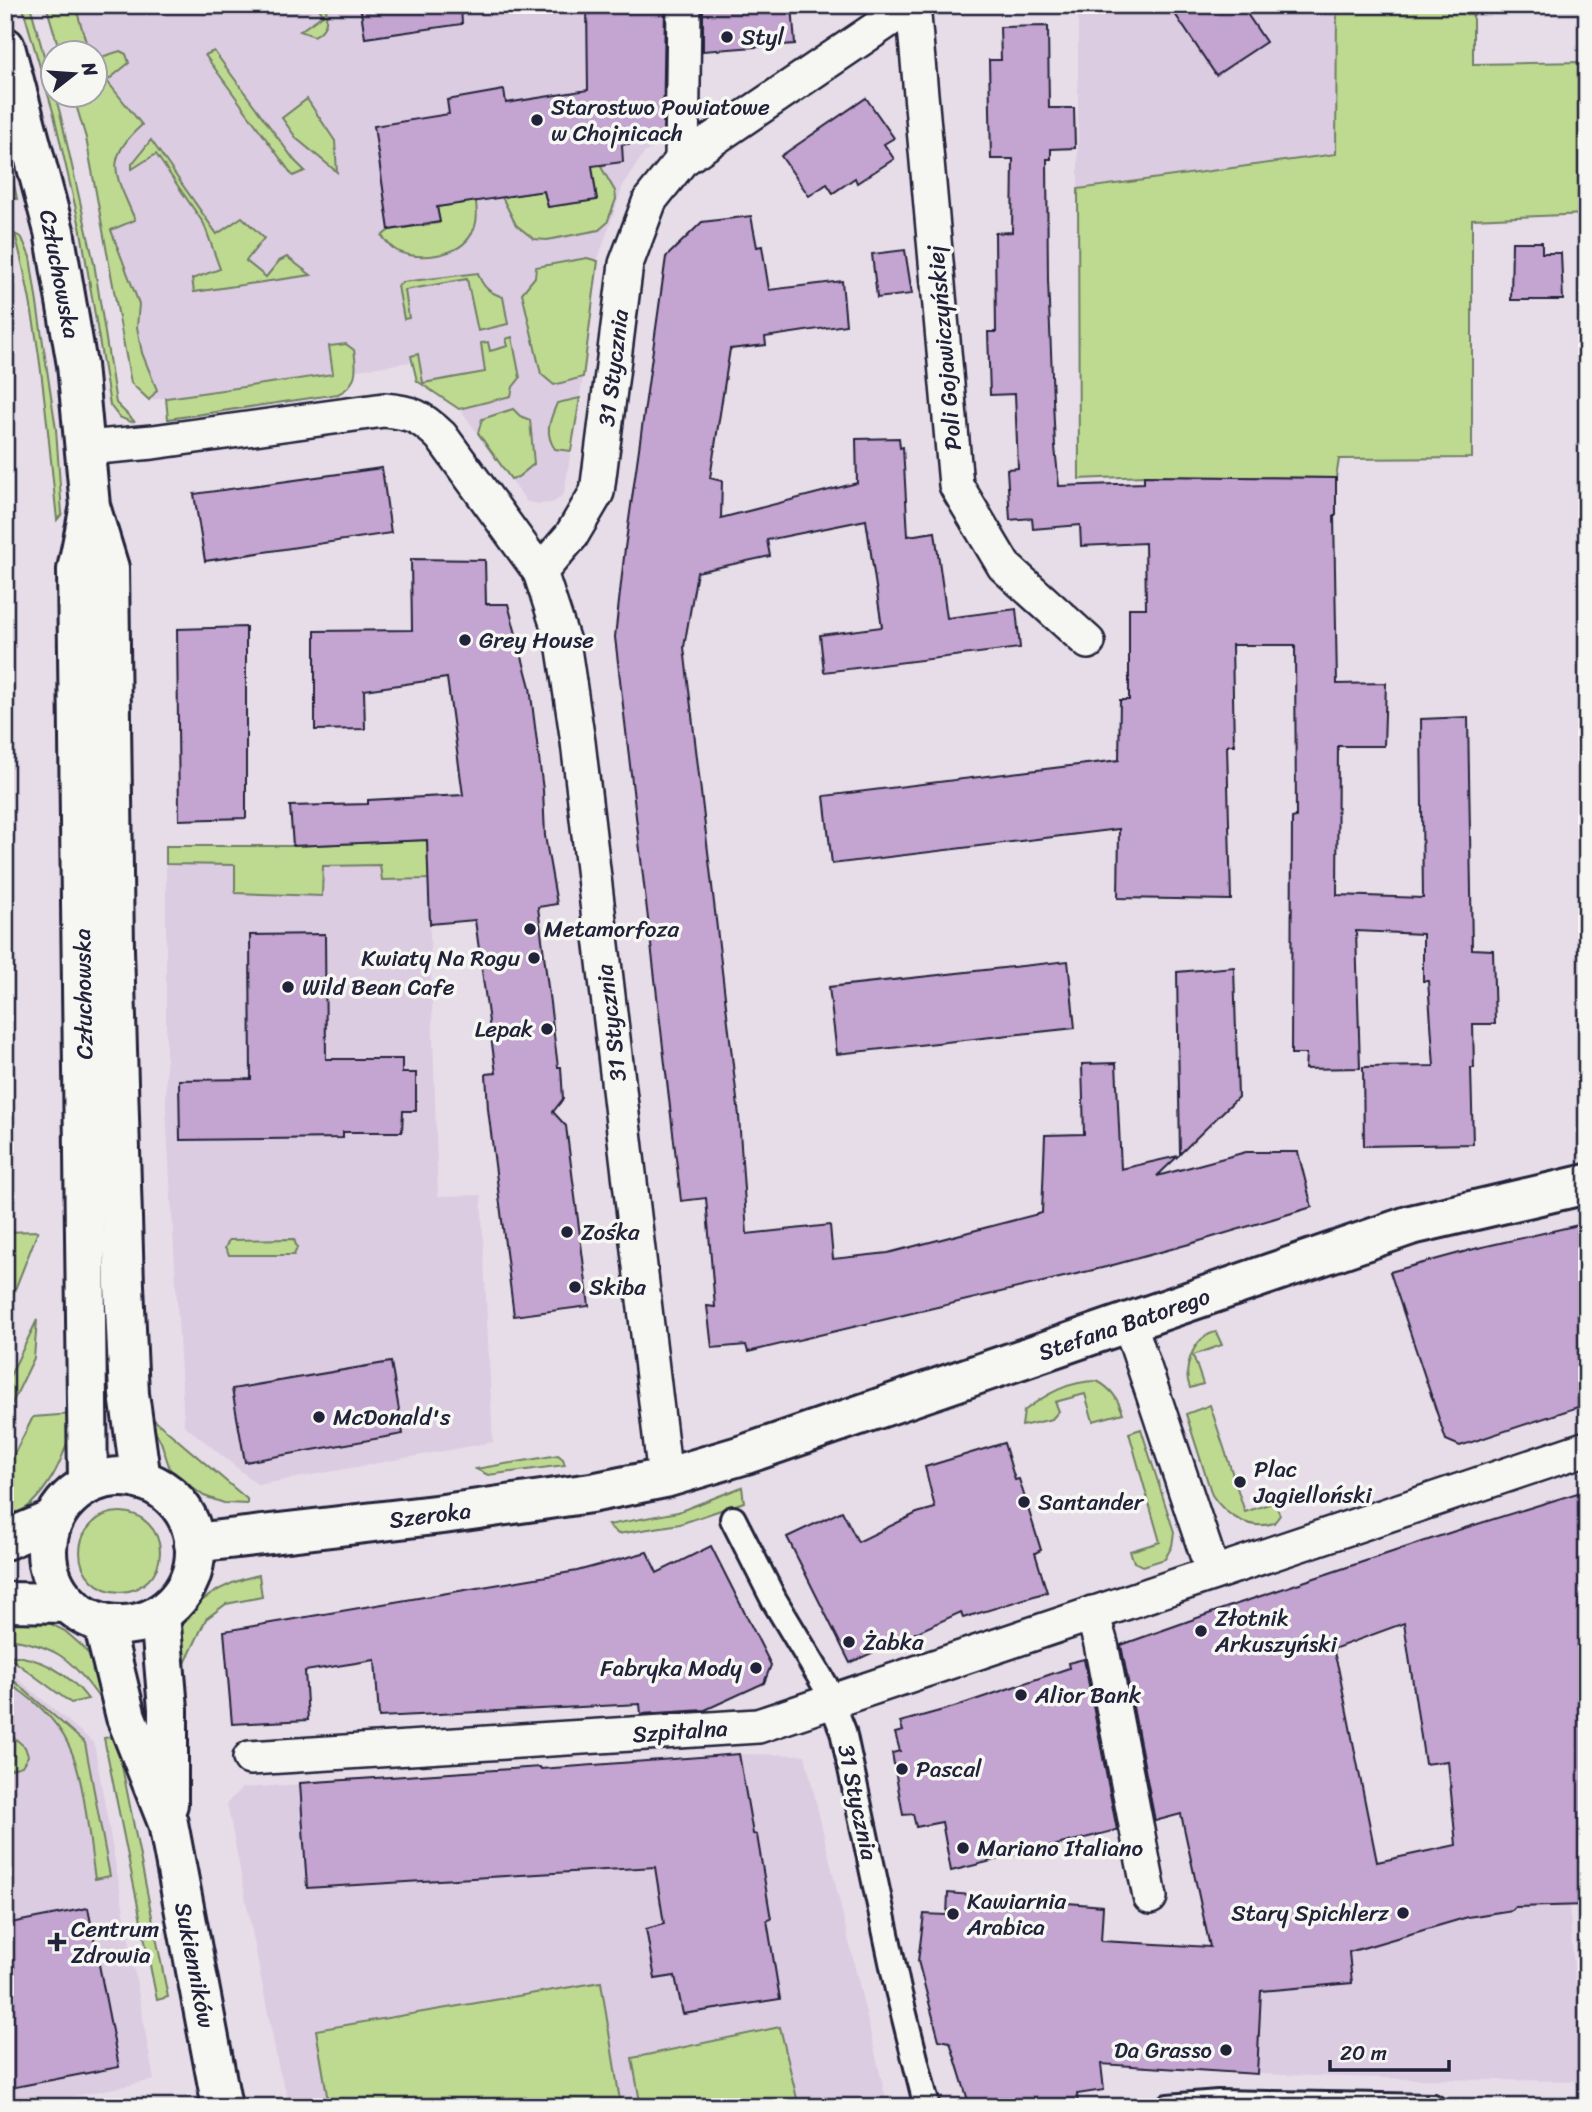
<svg xmlns="http://www.w3.org/2000/svg" width="1592" height="2112" font-family="Sriracha,sans-serif">
	<style>
		.built { fill: #dccce1 }
		.green { fill: #beda91; stroke: #707e66; stroke-width: 2 }
		.building { fill: #c4a4d0; stroke: #22223b; stroke-width: 2; fill-rule: evenodd }
		.lines { fill: none; stroke-linecap: round; stroke-linejoin: round }
		.pedestrian-casing { stroke: #22223b; stroke-width: 30 }
		.minor-casing { stroke: #22223b; stroke-width: 38 }
		.tertiary-casing { stroke: #22223b; stroke-width: 44 }
		.secondary-casing { stroke: #22223b; stroke-width: 44 }
		.pedestrian { stroke: #f6f6f2; stroke-width: 24 }
		.minor { stroke: #f6f6f2; stroke-width: 33 }
		.tertiary { stroke: #f6f6f2; stroke-width: 38 }
		.secondary { stroke: #f6f6f2; stroke-width: 38 }
		.poi-dot { fill: #22223b; stroke: #f6f6f2; stroke-width: 2.5 }
		.labels { text-anchor: middle; stroke-width: 7; stroke-linejoin: round; paint-order: stroke }
		.poi-label { font-size: 23px; fill: #22223b; stroke: #f6f6f2; text-anchor: start }
		.street-label { font-size: 23px; fill: #22223b; stroke: #f6f6f2 }
	</style>
	<rect width="100%" height="100%" fill="#e7dde8"/>
	<filter id="ink" filterUnits="userSpaceOnUse"><feTurbulence type="fractalNoise" baseFrequency=".0143" numOctaves="2"/><feDisplacementMap in="SourceGraphic" scale="14" xChannelSelector="R" yChannelSelector="G"/><feConvolveMatrix kernelMatrix="1 2 1 2 8 2 1 2 1" color-interpolation-filters="sRGB"/></filter>
	<g filter="url(#ink)">
		<g class="built">
			<path d="M46 5H662V143L644 153 623 186 596 265 583 377 564 494 553 503 539 504 527 502 457 405 417 381 412 362 149 400 131 383 86 138 73 95 94 94V52H60Z"/>
			<path d="M1078 5H1337V154L1078 189Z"/>
			<path d="M427 840 438 1196 481 1195 493 1442 258 1485 184 1425 166 1110V846H293Z"/>
			<path d="M5 1668 94 1743 154 2080 22 2107H5Z"/>
			<path d="M739 1754 805 1755 888 2107H291L279 2070 227 1803 242 1788Z"/>
			<path d="M1456 1845V1853L1567 1874 1575 1983H1587V2078L1580 2081 1412 2079 1257 2074 1262 1972 1377 1862Z"/>
		</g>
		<g class="green">
			<path d="M22 5H30L52 85V94L55 95 60 113 94 263 116 403 134 421 131 422 119 417 110 405 81 231 54 115Z"/>
			<path d="M46 5H75L89 52H60Z"/>
			<path d="M317 5H326C327 19 328 29 314 36L300 31 323 15Z"/>
			<path d="M1337 5H1473V64L1583 62 1587 214 1472 219V458L1339 459 1336 478 1144 476 1079 479 1078 189 1336 154Z"/>
			<path d="M120 51 126 54 129 63 107 81 142 125C101 161 117 176 135 220L111 230 139 304 137 327 142 353 157 390 149 400 131 383 86 138 73 95 94 94 95 59Z"/>
			<path d="M214 51 295 161 305 171 293 176 205 55Z"/>
			<path d="M307 99 335 141 337 172 297 139 282 118Z"/>
			<path d="M151 140 217 234 242 217 264 238 246 261 266 277 279 261 287 257 311 275 194 292 192 279 220 269 204 224 156 154 132 169V164Z"/>
			<path d="M5 144 7 149 17 199 8 197 5 190Z"/>
			<path d="M588 147 603 153 605 165 601 167 615 191 616 199 607 223 599 230 547 240 534 239 516 225 502 197 544 191 548 207 597 200Z"/>
			<path d="M476 201C477 213 478 223 472 233 460 257 419 261 397 251 391 248 386 241 382 236L389 230 439 223 437 207Z"/>
			<path d="M15 234 22 238 30 257 56 429 62 514 57 520C47 424 40 327 15 234Z"/>
			<path d="M587 258 598 261 583 377 554 385 541 374 522 293 535 277 536 267Z"/>
			<path d="M478 273C482 287 490 293 503 297L508 324 478 331 467 279 405 290 409 318 404 319 398 286 403 282Z"/>
			<path d="M512 337 520 378 513 387 511 396 459 409 417 381 411 356 418 354 423 383 485 372 481 343 488 342 490 351 508 346 506 339Z"/>
			<path d="M346 344 354 350C357 368 358 385 338 394L168 419 166 398 333 374 329 346Z"/>
			<path d="M580 398 571 451 555 449C543 432 551 418 557 403Z"/>
			<path d="M513 409 520 416 530 420 534 464 518 477 511 479 478 433 482 419Z"/>
			<path d="M427 840 429 879 382 880 380 865 323 866 322 896 235 893V865L166 864V846H293Z"/>
			<path d="M38 1231 5 1315V1232Z"/>
			<path d="M294 1239 297 1248 294 1255H229L225 1248 229 1240Z"/>
			<path d="M37 1320 34 1358 5 1418V1386Z"/>
			<path d="M1216 1332 1222 1345 1193 1355 1203 1384 1190 1388C1182 1368 1193 1337 1216 1332Z"/>
			<path d="M1097 1381C1112 1389 1117 1398 1123 1413L1093 1421 1085 1394 1055 1402 1059 1411 1052 1419 1022 1426 1024 1411C1046 1394 1069 1381 1097 1381Z"/>
			<path d="M1210 1405 1245 1512 1275 1502 1280 1515 1274 1523C1249 1531 1225 1515 1212 1495L1186 1414Z"/>
			<path d="M72 1414C68 1459 45 1501 5 1523V1472L33 1417Z"/>
			<path d="M153 1419 247 1499V1504L224 1503 204 1496 171 1472 161 1442 151 1423Z"/>
			<path d="M1141 1429 1174 1532 1172 1546 1165 1559 1143 1566 1134 1562 1130 1551 1160 1542 1129 1433Z"/>
			<path d="M558 1455 563 1459 565 1465 488 1475 476 1469Z"/>
			<path d="M742 1487 744 1502 680 1524 618 1534 608 1525 678 1512Z"/>
			<circle cx="120" cy="1552" r="40"/>
			<path d="M259 1575 262 1597 226 1604 206 1619 182 1670C180 1661 174 1647 176 1639 187 1602 225 1582 259 1575Z"/>
			<path d="M5 1610 27 1612 65 1631 82 1646 93 1659 106 1695H97C67 1654 55 1647 5 1638Z"/>
			<path d="M6 1655C40 1657 67 1671 88 1699L71 1703Z"/>
			<path d="M5 1673 85 1743 110 1876 95 1879C89 1842 85 1778 69 1746 57 1719 30 1696 5 1681Z"/>
			<path d="M5 1730 25 1747 28 1756 22 1766 5 1771Z"/>
			<path d="M116 1736 168 1997 157 2000 104 1738Z"/>
			<path d="M601 1982 621 2107H329L316 2030Z"/>
			<path d="M780 2027 799 2107H641L632 2058Z"/>
		</g>
		<g class="building">
			<path d="M360 5H461L462 24 365 38Z"/>
			<path d="M587 5H665L663 137 622 145 623 162 592 166 597 200 548 207 544 191 437 207 440 222 389 230 374 126 449 114 447 100 504 90 506 103 588 90Z"/>
			<path d="M703 5H792L795 44 703 51Z"/>
			<path d="M1169 5H1241L1266 42 1216 75Z"/>
			<path d="M1048 26 1049 108H1074L1075 148 1051 149V159H1047L1048 280 1055 447 1059 486 1144 483V476L1336 478V515H1334L1337 684 1386 683 1384 746H1338L1337 895 1423 898 1421 719 1468 717 1472 949 1493 950 1495 1024H1473L1474 1068H1471L1473 1144 1364 1146 1363 1067 1434 1066 1428 981H1423V934L1356 931 1360 1068 1305 1069 1306 1054H1291L1292 818 1296 817 1295 645H1232L1234 745H1227L1231 900 1118 898 1119 829 832 864 824 796 1119 760 1120 700H1129V608H1146L1145 543 1081 546 1080 525 1033 529 1032 518 1010 520 1007 469 1018 468 1015 394 990 395 988 332H996L995 233 1012 232 1013 159H991L989 60H1001L1000 27Z"/>
			<path d="M866 98 894 138 884 144 894 159 857 183 855 178 833 193 827 184 809 196 781 156Z"/>
			<path d="M751 216 757 247 762 246 769 290 842 281 846 325 765 337 766 345 730 349 710 478 722 481 721 518 857 483 856 439 899 438 900 448 903 447 908 536 935 532 947 618 1016 609 1020 648 824 672 820 635 882 627 866 520 767 540 770 556 697 572 684 647 739 1116 747 1234 830 1225 833 1259 888 1253 1042 1213 1045 1135 1084 1134 1082 1064 1116 1063 1121 1169 1178 1156 1157 1176 1246 1152H1298L1312 1207 1193 1243 1106 1267 748 1352 746 1345 712 1348 707 1306 715 1307 706 1198 681 1201 615 637 625 548 666 257 702 222Z"/>
			<path d="M1512 242H1542V253H1561L1563 300H1511Z"/>
			<path d="M905 250 912 294 877 298 872 254Z"/>
			<path d="M382 468 391 533 205 561 194 494Z"/>
			<path d="M411 559 485 560 486 604H508L530 687 543 790 545 836 557 904 538 907 558 1067H561L563 1099 553 1112 566 1126 589 1306 514 1316 488 1109 486 1074 496 1073 475 920 430 924 427 840 293 846 290 806 368 804V800L463 795 447 678 364 690 365 729 315 730V631L412 630Z"/>
			<path d="M246 627V818L179 820 177 629Z"/>
			<path d="M325 934 326 1059H402V1073H416V1111H403L402 1132H343V1138L180 1140 179 1080 251 1079 250 935Z"/>
			<path d="M1068 961 1075 1028 837 1054 829 987Z"/>
			<path d="M1234 967 1238 1097 1180 1154 1177 972Z"/>
			<path d="M1587 1223V1404L1460 1446 1446 1440 1390 1272 1478 1248Z"/>
			<path d="M391 1362 403 1434 245 1462 232 1389Z"/>
			<path d="M1004 1443 1015 1480 1019 1479 1041 1550 1035 1553 1047 1592 963 1618 961 1612 850 1663 787 1537 842 1511 858 1542 917 1513 935 1508 925 1467Z"/>
			<path d="M1587 1490V1905L1515 1907 1512 1910 1468 1917 1349 1952 1352 1983 1261 1991 1257 2074 1101 2064 1104 2090 1077 2094 1078 2107H970L950 2042 939 2040 918 1961 924 1914 947 1915 948 1893 1103 1906 1101 1941 1210 1947 1181 1814 1155 1821 1121 1645 1231 1606 1452 1532ZM1404 1623 1425 1764 1448 1761 1456 1845 1377 1862 1338 1667 1333 1649Z"/>
			<path d="M711 1546 771 1665 764 1683 705 1710 641 1714 640 1704 379 1717 375 1660 305 1671 308 1720 232 1724 224 1631 577 1571 647 1552 657 1573Z"/>
			<path d="M1084 1659 1117 1830 951 1871 942 1822 916 1827 913 1814 903 1815 892 1753 900 1751 895 1733 903 1731 900 1722 954 1707 1069 1668 1068 1663Z"/>
			<path d="M739 1754 753 1834 757 1835 771 1919 767 1920 780 1999 683 2014 675 1976 655 1979 646 1929 664 1924 655 1867 307 1888 300 1783 540 1767 541 1769Z"/>
			<path d="M88 1908 119 2067 5 2089V1924Z"/>
		</g>
		<g class="lines">
			<g class="pedestrian-casing">
				<g id="pedestrian">
					<path d="M733 1519 774 1600 825 1685 843 1731 898 1990 927 2107"/>
					<path d="M1168 2107 1218 2103 1433 2107"/>
				</g>
			</g>
			<g class="minor-casing">
				<g id="minor">
					<path d="M913 5 956 485 1004 566 1088 642"/>
					<path d="M682 160 684 5"/>
					<path d="M86 448 153 442 384 410C412 412 421 417 441 436L540 572"/>
					<path d="M1129 1322 1213 1573"/>
					<path d="M665 1478 578 742 563 642 540 572 571 536 597 492 626 264 650 200 682 160 911 5"/>
					<path d="M1092 1613 1101 1644 1150 1897"/>
					<path d="M250 1758 758 1726 1587 1448"/>
				</g>
			</g>
			<g class="tertiary-casing">
				<g id="tertiary">
					<path d="M5 1540 53 1520"/>
					<path d="M194 1543 443 1514 591 1493 665 1478 746 1454 1411 1225 1587 1184"/>
					<path d="M5 1602 68 1603"/>
				</g>
			</g>
			<g class="secondary-casing">
				<g id="secondary">
					<path d="M5 47 54 231 77 365 90 506 109 568 114 949 124 1285 129 1394 141 1480"/>
					<circle cx="121" cy="1551" r="74"/>
					<path d="M88 1484 77 570 89 511"/>
					<path d="M160 1614 168 1709V1804"/>
					<path d="M103 1623 126 1717 168 1823 222 2107"/>
				</g>
			</g>
			<use href="#pedestrian" class="pedestrian"/>
			<use href="#minor" class="minor"/>
			<use href="#tertiary" class="tertiary"/>
			<use href="#secondary" class="secondary"/>
		</g>
	</g>
	<g class="poi-dot">
		<circle cx="727" cy="37" r="7"/>
		<circle cx="537" cy="120" r="7"/>
		<circle cx="465" cy="640" r="7"/>
		<circle cx="530" cy="929" r="7"/>
		<circle cx="534" cy="958" r="7"/>
		<circle cx="288" cy="987" r="7"/>
		<circle cx="547" cy="1029" r="7"/>
		<circle cx="567" cy="1232" r="7"/>
		<circle cx="575" cy="1287" r="7"/>
		<circle cx="319" cy="1417" r="7"/>
		<circle cx="1240" cy="1482" r="7"/>
		<circle cx="1024" cy="1502" r="7"/>
		<circle cx="1201" cy="1631" r="7"/>
		<circle cx="849" cy="1642" r="7"/>
		<circle cx="756" cy="1668" r="7"/>
		<circle cx="1021" cy="1695" r="7"/>
		<circle cx="902" cy="1769" r="7"/>
		<circle cx="963" cy="1848" r="7"/>
		<circle cx="1403" cy="1913" r="7"/>
		<circle cx="953" cy="1914" r="7"/>
		<path d="M53.5 1931.5h7v7h7v7h-7v7h-7v-7h-7v-7h7z"/>
		<circle cx="1226" cy="2050" r="7"/>
	</g>
	<g class="labels">
		<g class="poi-label">
			<text x="741" y="45">Styl</text>
			<text x="551" y="115">Starostwo Powiatowe<tspan x="551" dy="26">w Chojnicach</tspan></text>
			<text x="479" y="648">Grey House</text>
			<text x="544" y="937">Metamorfoza</text>
			<text x="520" y="966" text-anchor="end">Kwiaty Na Rogu</text>
			<text x="302" y="995">Wild Bean Cafe</text>
			<text x="533" y="1037" text-anchor="end">Lepak</text>
			<text x="581" y="1240">Zośka</text>
			<text x="589" y="1295">Skiba</text>
			<text x="333" y="1425">McDonald's</text>
			<text x="1254" y="1477">Plac<tspan x="1254" dy="26">Jagielloński</tspan></text>
			<text x="1038" y="1510">Santander</text>
			<text x="1215" y="1626">Złotnik<tspan x="1215" dy="26">Arkuszyński</tspan></text>
			<text x="863" y="1650">Żabka</text>
			<text x="742" y="1676" text-anchor="end">Fabryka Mody</text>
			<text x="1035" y="1703">Alior Bank</text>
			<text x="916" y="1777">Pascal</text>
			<text x="977" y="1856">Mariano Italiano</text>
			<text x="967" y="1909">Kawiarnia<tspan x="967" dy="26">Arabica</tspan></text>
			<text x="1389" y="1921" text-anchor="end">Stary Spichlerz</text>
			<text x="71" y="1937">Centrum<tspan x="71" dy="26">Zdrowia</tspan></text>
			<text x="1212" y="2058" text-anchor="end">Da Grasso</text>
		</g>
		<g class="street-label">
			<text transform="translate(60 274) rotate(79)" y="8">Człuchowska</text>
			<text transform="translate(944 348) rotate(-95)" y="8">Poli Gojawiczyńskiej</text>
			<text transform="translate(613 368) rotate(-83)" y="8">31 Stycznia</text>
			<text transform="translate(83 994) rotate(-91)" y="8">Człuchowska</text>
			<text transform="translate(611 1023) rotate(-97)" y="8">31 Stycznia</text>
			<text transform="translate(1124 1324) rotate(-19)" y="8">Stefana Batorego</text>
			<text transform="translate(430 1515) rotate(-7)" y="8">Szeroka</text>
			<text transform="translate(680 1731) rotate(-4)" y="8">Szpitalna</text>
			<text transform="translate(858 1802) rotate(78)" y="8">31 Stycznia</text>
			<text transform="translate(195 1965) rotate(79)" y="8">Sukienników</text>
		</g>
	</g>
	<rect width="1592" height="2112" fill="none" stroke="#f6f6f2" stroke-width="28"/>
	<rect x="14" y="14" width="1564" height="2084" fill="none" stroke="#22223b" stroke-width="2.5" filter="url(#ink)"/>
	<g transform="translate(74 74) rotate(73)"><circle r="33" fill="#f6f6f2" stroke="#a1a1a9" stroke-width="2"/>
	<path d="M0-5L12 26L0 18L-12 26Z" fill="#22223b"/>
	<text y="-10" font-size="19" font-weight="bold" text-anchor="middle" fill="#22223b">N</text>
	</g>
	<path d="M1330 2060v10h119v-10" fill="none" stroke="#22223b" stroke-width="3.5"/>
	<text x="1340" y="2060" font-size="21" fill="#22223b" stroke="#f6f6f2" stroke-width="5" paint-order="stroke">20 m</text>
</svg>
